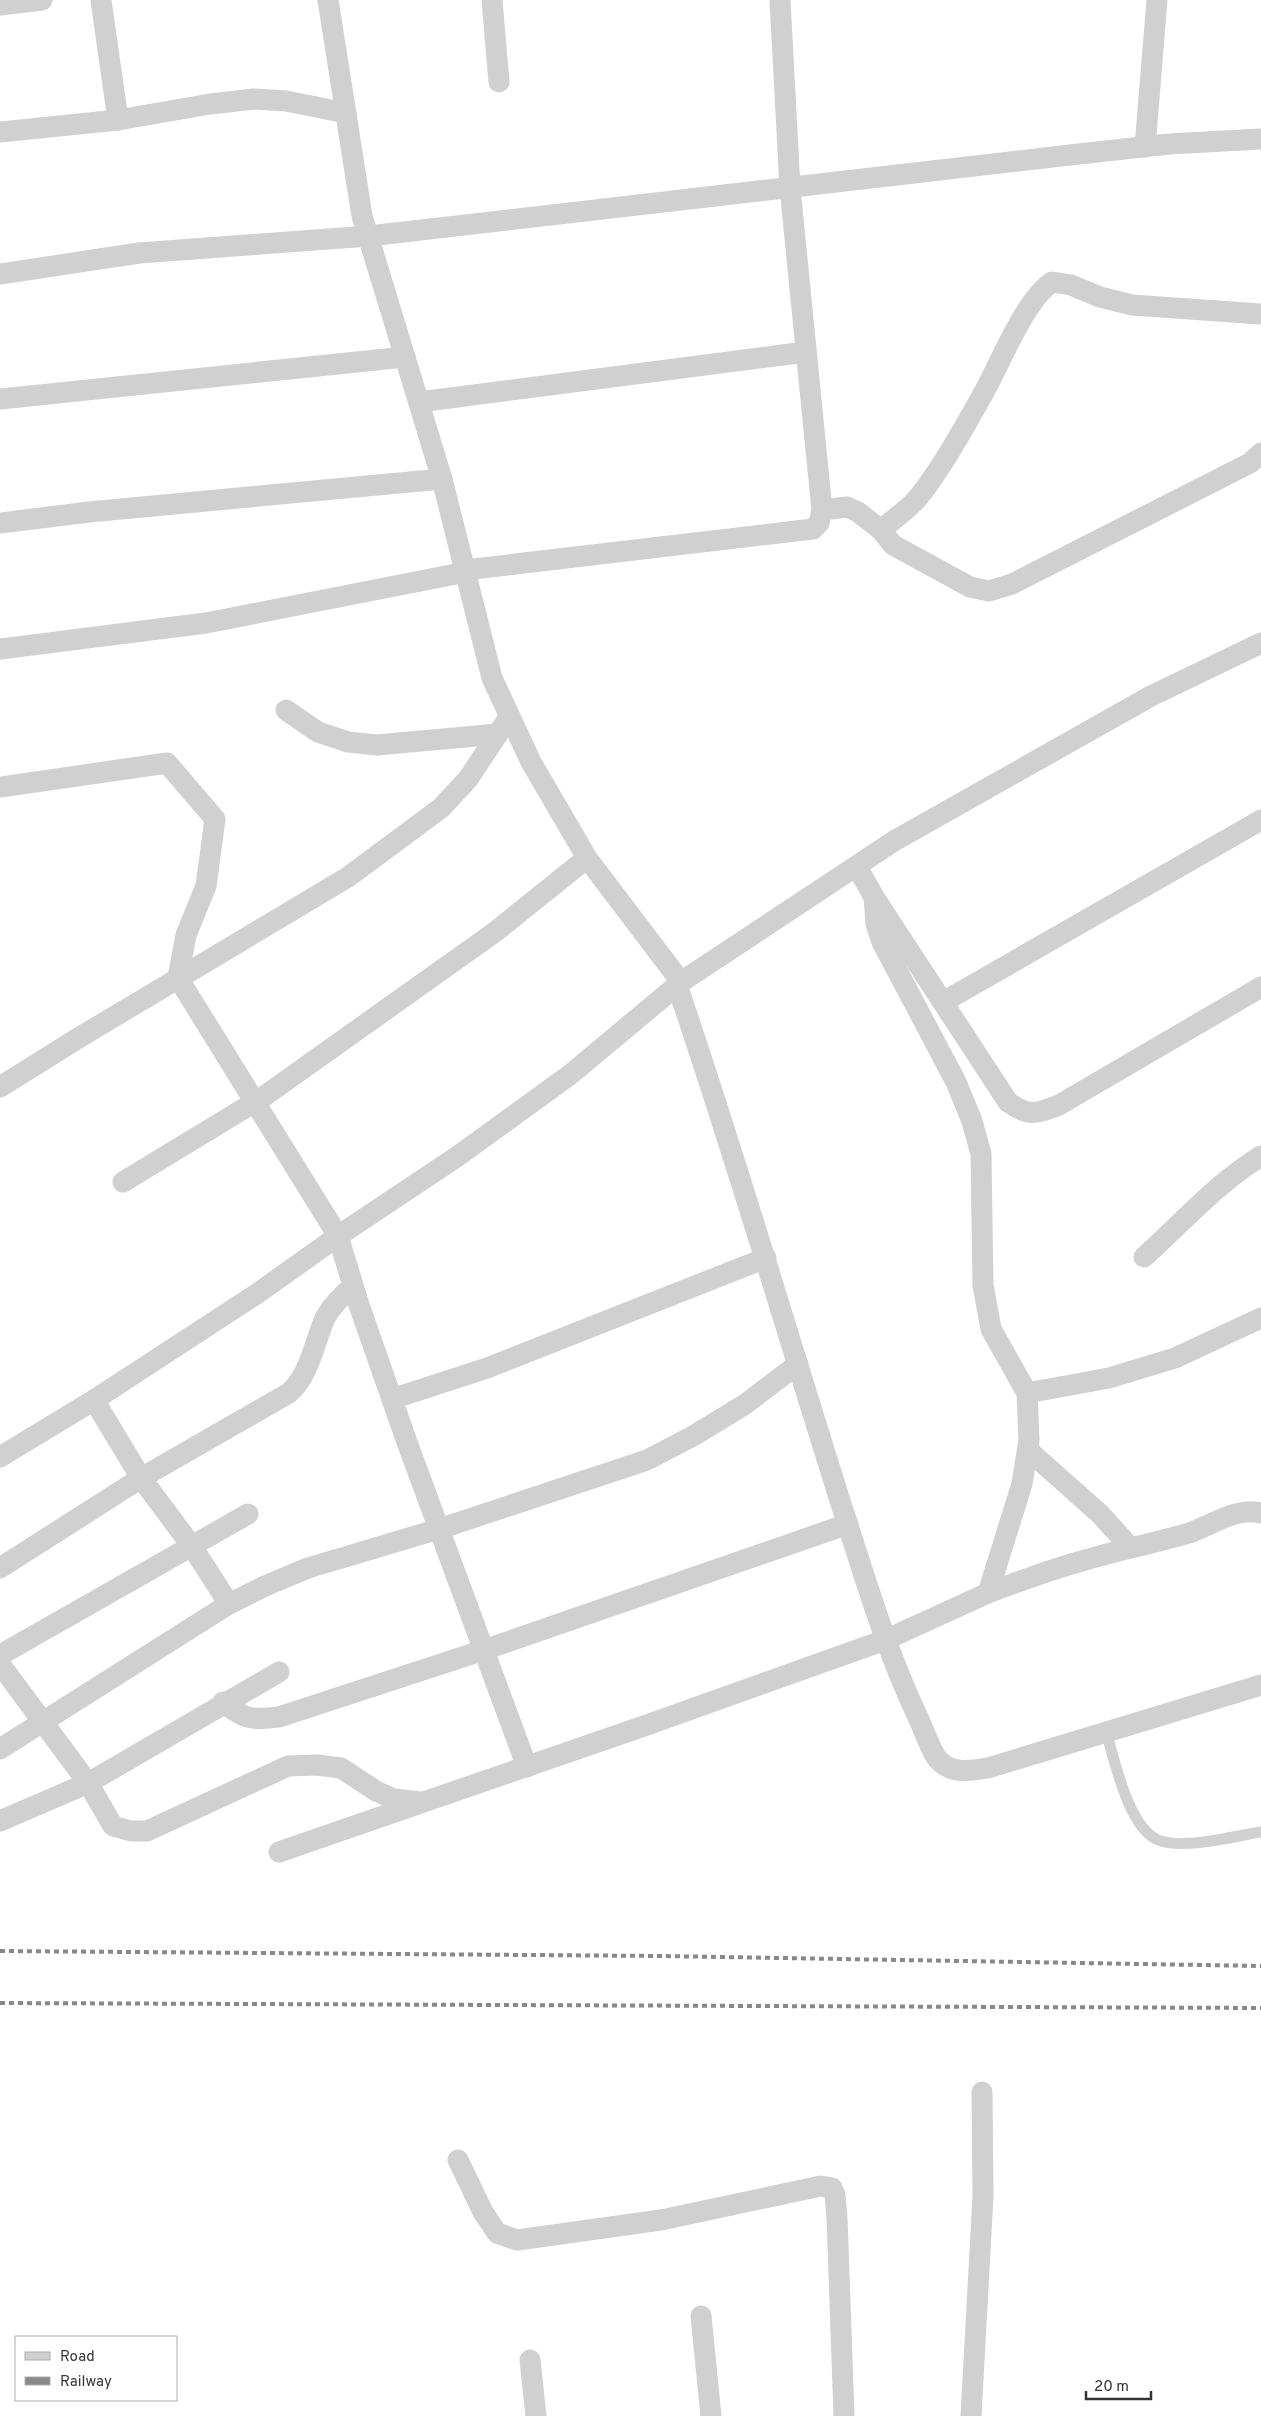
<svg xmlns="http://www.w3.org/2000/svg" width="1261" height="2416" font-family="Overpass,sans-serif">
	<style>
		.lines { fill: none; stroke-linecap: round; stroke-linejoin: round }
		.service { stroke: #d0d0d0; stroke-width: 11 }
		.minor { stroke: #d0d0d0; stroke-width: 21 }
		.rail { stroke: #888; stroke-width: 4; stroke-dasharray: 5 4; stroke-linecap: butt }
	</style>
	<rect width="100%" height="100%" fill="#fff"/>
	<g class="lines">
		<path class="service" d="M1106 1732C1115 1761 1128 1827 1158 1840 1183 1850 1235 1836 1261 1832"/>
		<g class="minor">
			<path d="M101 0 118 120"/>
			<path d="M328 0 362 216 442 479 492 678 531 762 587 858 681 982"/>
			<path d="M492 0 499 82"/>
			<path d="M0 5 42 0"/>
			<path d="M0 132 118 120 210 104 254 99 286 101 346 113"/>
			<path d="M1145 147 1157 0"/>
			<path d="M0 274 139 253 369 236 1079 154 1169 144 1261 139"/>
			<path d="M0 399 405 357"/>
			<path d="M419 402 806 352"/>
			<path d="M822 510 847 507 858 512 881 530 893 545 970 587 989 591 1012 584 1250 463 1261 453"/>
			<path d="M0 523 89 512 442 479"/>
			<path d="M881 530C892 520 906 511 916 500 939 473 965 426 983 394 1001 362 1024 301 1052 282L1071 285 1100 297 1132 305 1261 314"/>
			<path d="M0 649 206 623 461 573 465 570 813 529 819 523 822 510 790 188 780 0"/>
			<path d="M286 710 318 732 348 742 377 745 498 734"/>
			<path d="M0 787 167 763 215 819 206 886 186 935 178 978 338 1236 359 1305 408 1445 527 1767"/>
			<path d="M857 867 874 897 1008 1102C1029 1117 1036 1114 1059 1105L1261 987"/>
			<path d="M677 985C736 1158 787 1333 842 1507 865 1577 885 1647 916 1713 923 1727 928 1744 936 1757 949 1775 970 1771 988 1768L1261 1685"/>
			<path d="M943 1002 1261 820"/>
			<path d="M0 1087 80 1037 348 877 441 808 468 779 509 717"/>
			<path d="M123 1182 263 1097 495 932 587 858"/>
			<path d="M1144 1257C1182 1223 1217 1183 1261 1156"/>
			<path d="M1027 1393 1109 1378 1175 1358 1261 1318"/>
			<path d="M392 1399 487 1368 766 1258"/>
			<path d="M94 1400 141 1478 191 1545 229 1604"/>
			<path d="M1028 1450 1100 1514 1130 1547"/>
			<path d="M0 1457 94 1400 258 1293 338 1236 458 1156 571 1074 681 982 894 841 1151 696 1261 643"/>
			<path d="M0 1568 141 1478 289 1393C310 1374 314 1344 325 1318 332 1305 342 1296 353 1286"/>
			<path d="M988 1593C1022 1580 1055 1568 1089 1559 1122 1549 1156 1543 1189 1533 1212 1525 1236 1507 1261 1513"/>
			<path d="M0 1655 248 1514"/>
			<path d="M0 1664 88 1783 113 1826 131 1831H147L288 1766 317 1765 341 1768 376 1791 394 1799 420 1802"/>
			<path d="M223 1702C245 1720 251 1720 279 1717L484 1650 848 1524"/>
			<path d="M0 1749 229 1604 265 1586 308 1568 439 1529 647 1460 693 1436 744 1405 798 1364"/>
			<path d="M0 1821 88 1783 279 1672"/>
			<path d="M279 1852 644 1726 885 1640 988 1593 1022 1484 1029 1440 1027 1393 991 1329 983 1285 981 1154 972 1121 956 1082 882 942 876 924 874 897"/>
			<path d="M458 2160 483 2212 497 2233 517 2240 661 2220 821 2186 832 2188 835 2195 837 2217 844 2416"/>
			<path d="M701 2316 711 2416"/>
			<path d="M530 2360 536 2416"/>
			<path d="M971 2416 983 2196 982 2092"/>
		</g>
		<g class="rail">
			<path d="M0 1951 661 1956 1261 1966"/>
			<path d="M0 2003 1261 2008"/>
		</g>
	</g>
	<rect x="15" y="2336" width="162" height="65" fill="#ffffff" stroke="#adadad"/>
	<rect x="25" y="2352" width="25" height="8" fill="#d0d0d0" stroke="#adadad"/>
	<text x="60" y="2361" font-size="15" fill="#333333">Road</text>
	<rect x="25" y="2377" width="25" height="8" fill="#888888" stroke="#adadad"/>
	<text x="60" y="2386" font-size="15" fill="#333333">Railway</text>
	<path d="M1086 2391v8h65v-8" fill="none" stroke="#333333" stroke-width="2.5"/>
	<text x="1094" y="2391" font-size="15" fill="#333333" stroke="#ffffff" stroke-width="4" paint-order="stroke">20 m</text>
</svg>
